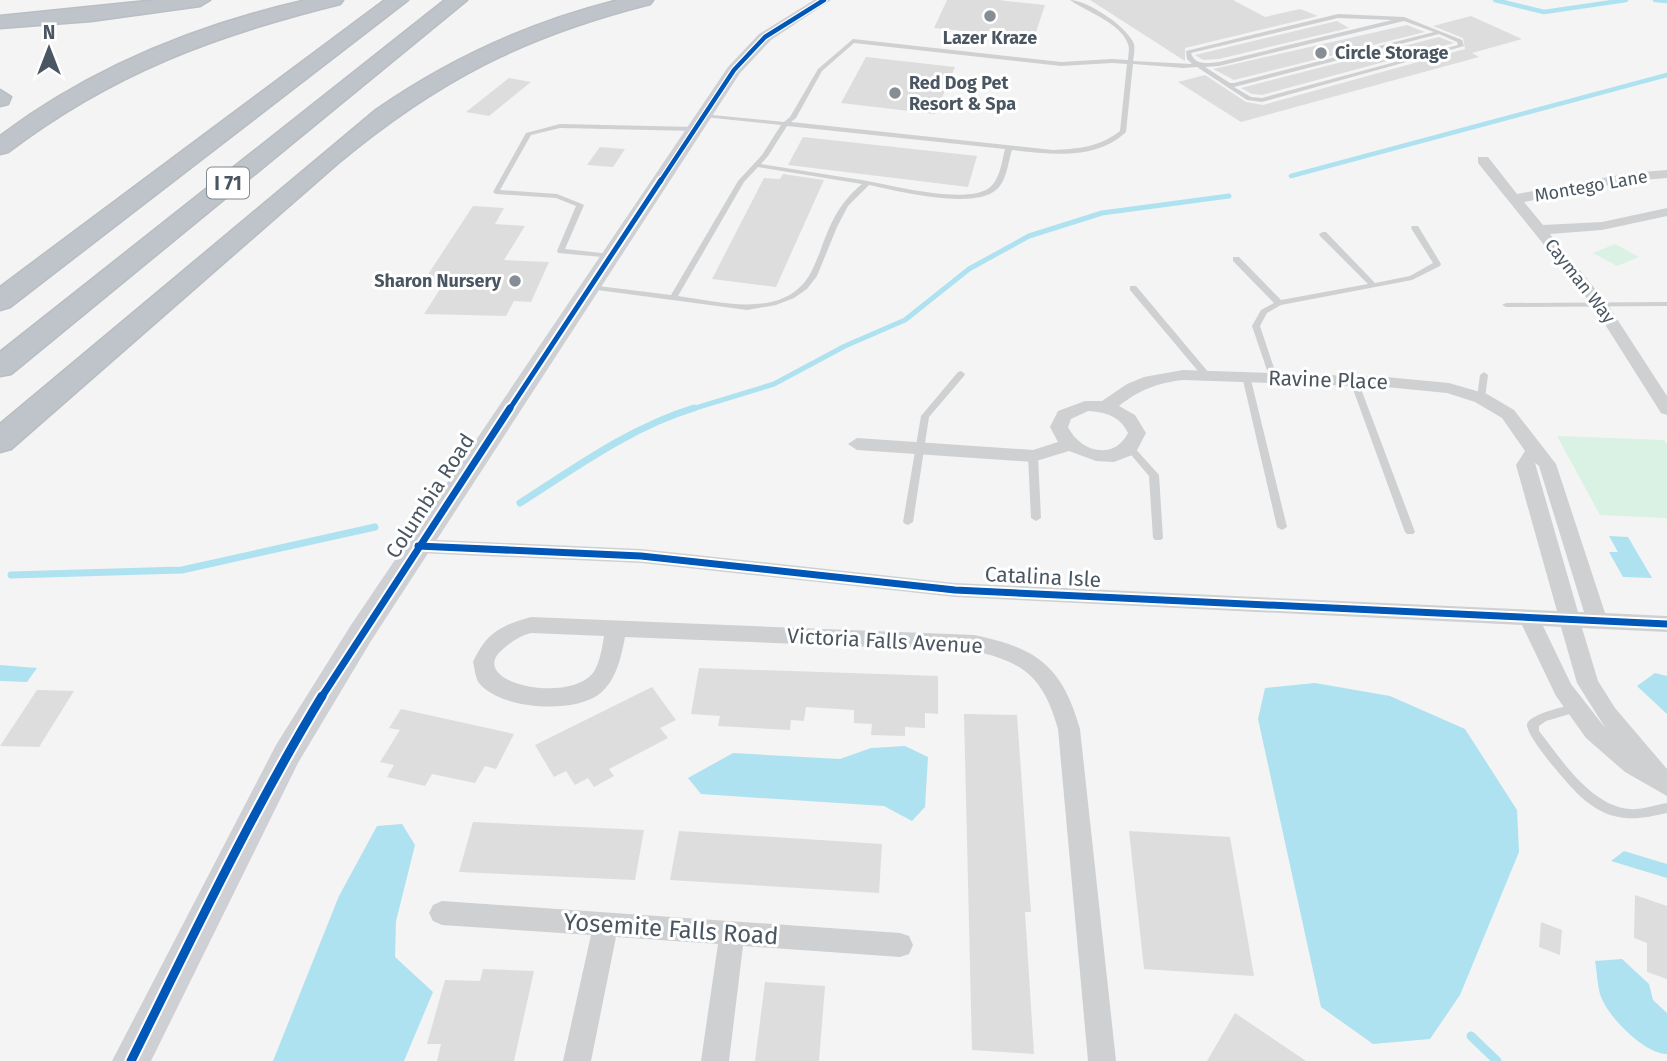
<svg xmlns="http://www.w3.org/2000/svg" width="1667" height="1061" font-family="'Fira Sans',sans-serif">
	<style>
		.green { fill: #d9f2e3 }
		.water { fill: #aee2f0 }
		.lines { fill: none; stroke-linecap: round; stroke-linejoin: round }
		.stream-far3 { stroke: #aee2f0; stroke-width: 4.5 }
		.stream-far2 { stroke: #aee2f0; stroke-width: 5 }
		.stream-far1 { stroke: #aee2f0; stroke-width: 7 }
		.stream { stroke: #aee2f0; stroke-width: 9 }
		.building { fill: #ddddde }
		.highway-casing { stroke: #b9bec3; stroke-width: 3 }
		.lane { fill: #ced0d2; fill-rule: evenodd }
		.street { fill: #ced0d2; fill-rule: evenodd }
		.secondary { fill: #ced0d4; fill-rule: evenodd }
		.highway { fill: #bec4c9; fill-rule: evenodd }
		.cycleway-far3-casing { stroke: #fff; stroke-width: 7 }
		.cycleway-far2-casing { stroke: #fff; stroke-width: 9 }
		.cycleway-far1-casing { stroke: #fff; stroke-width: 11 }
		.cycleway-casing { stroke: #fff; stroke-width: 13 }
		.cycleway-far3 { stroke: #0057b8; stroke-width: 4.5 }
		.cycleway-far2 { stroke: #0057b8; stroke-width: 5 }
		.cycleway-far1 { stroke: #0057b8; stroke-width: 7 }
		.cycleway { stroke: #0057b8; stroke-width: 9 }
		.poi-dot { fill: #868d94; stroke: #fff; stroke-width: 2.5 }
		.labels { text-anchor: middle; stroke-width: 6; stroke-linejoin: round; paint-order: stroke }
		.far-poi-label { font-size: 18px; font-weight: bold; fill: #4a5661; stroke: #fff; text-anchor: start }
		.far-street-label { font-size: 18px; fill: #4a5661; stroke: #fff }
		.shield { fill: #fff; stroke: #808990; stroke-width: 2 }
		.shield-label { font-size: 19px; font-weight: bold; fill: #4a5661 }
		.street-label { font-size: 21px; fill: #4a5661; stroke: #fff }
		.near-street-label { font-size: 24px; fill: #4a5661; stroke: #fff }
	</style>
	<rect width="100%" height="100%" fill="#f4f4f4"/>
	<g class="green">
		<path d="M1615 244 1639 257 1617 266 1593 253Z"/>
		<path d="M1557 436 1664 440 1667 445V518L1600 515Z"/>
	</g>
	<g class="water">
		<path d="M1609 536 1628 537 1652 578 1623 577 1609 552H1618Z"/>
		<path d="M0 665 37 668 27 682 0 681Z"/>
		<path d="M1655 673 1667 676V714L1637 686Z"/>
		<path d="M1315 683 1390 696 1465 729 1517 810 1519 852 1460 995 1430 1039 1373 1044 1321 1007 1258 719 1265 688Z"/>
		<path d="M905 746 928 757 925 807 912 821 884 806 701 794 688 778 733 753 840 759 871 748Z"/>
		<path d="M402 824 415 845 396 921 395 957 433 992 404 1061H273L339 896 377 826Z"/>
		<path d="M1624 851 1667 864V878L1611 861Z"/>
		<path d="M1622 959 1649 984 1653 1000 1667 1013V1054C1644 1054 1606 1015 1600 994 1597 983 1597 971 1595 961Z"/>
	</g>
	<g class="lines">
		<g class="stream-far3">
			<path d="M1495 0 1544 12 1626 0"/>
			<path d="M1655 0 1667 1"/>
			<path d="M1291 176 1667 75"/>
		</g>
		<path class="stream-far2" d="M689 410 774 384 845 346 905 320 969 269 1029 236 1102 213 1229 196"/>
		<g class="stream-far1">
			<path d="M520 503C575 468 631 427 694 408"/>
			<path d="M11 575 182 570 375 527"/>
		</g>
		<path class="stream" d="M1471 1036 1497 1061"/>
	</g>
	<g class="building">
		<path d="M947 0H998L1045 5 1034 38 934 28Z"/>
		<path d="M1090 0H1233L1265 17 1300 9 1318 16 1185 48V61Z"/>
		<path d="M1471 16 1522 39 1472 53 1479 57 1241 122 1178 82 1205 75 1246 102 1263 105 1465 49 1463 38 1433 26Z"/>
		<path d="M1337 21 1349 28 1219 59 1203 60 1195 55Z"/>
		<path d="M1407 25 1425 32 1234 80 1213 69Z"/>
		<path d="M1439 37 1454 43 1262 95 1252 94 1241 88Z"/>
		<path d="M866 57 955 67 935 114 841 103Z"/>
		<path d="M509 78 531 82 489 116 466 112Z"/>
		<path d="M803 137 977 156 968 187 788 165Z"/>
		<path d="M600 147 625 149 613 167 587 165Z"/>
		<path d="M783 174 824 180 776 287 712 279 764 178 780 179Z"/>
		<path d="M473 206 504 208 495 224 525 226 504 260 549 262 531 302 514 301 506 316 424 314 442 286 421 285Z"/>
		<path d="M699 668 938 676V714L925 713V728L905 727V736L871 735 872 724 854 723V710L806 707 804 721 791 720 790 730 718 726 720 716 691 714Z"/>
		<path d="M652 687 676 720 660 728 668 738 609 769 614 776 594 787 588 778 575 785 566 771 554 777 535 745Z"/>
		<path d="M37 690 74 691 39 747 0 746Z"/>
		<path d="M401 709 514 734 496 769 485 766 475 783 432 774 425 786 387 777 394 765 380 762 400 730 389 728Z"/>
		<path d="M964 714 1017 715 1031 912H1025L1034 1054 972 1050Z"/>
		<path d="M473 822 644 830 635 880 459 872Z"/>
		<path d="M679 831 882 844 879 893 670 880Z"/>
		<path d="M1129 831 1230 837 1254 976 1144 969Z"/>
		<path d="M1635 895 1667 906V979L1647 972V943L1634 938Z"/>
		<path d="M1541 922 1562 930 1560 955 1539 947Z"/>
		<path d="M483 969 534 971 514 1061H437L441 1044H427L445 980 480 981Z"/>
		<path d="M765 982 825 986 819 1061H755Z"/>
		<path d="M1235 1013 1306 1061H1207Z"/>
	</g>
	<g class="lines">
		<g class="highway-casing">
			<g id="highway">
				<path d="M157 0H210L200 6 91 21 0 28V16Z"/>
				<path d="M307 0H343L340 4C215 35 112 73 8 152L0 154V136C91 68 196 25 307 0Z"/>
				<path d="M385 0H408L10 307 0 310V287Z"/>
				<path d="M445 0H467L11 374 0 376V352Z"/>
				<path d="M619 0H653L650 4C524 36 438 80 338 163L11 449 0 452V424L376 110C451 58 530 22 619 0Z"/>
				<path d="M0 90 11 97 8 104 0 106Z"/>
			</g>
		</g>
		<g class="lane">
			<path d="M1070 0C1087 0 1128 27 1134 44 1135 49 1134 55 1133 61L1192 64 1187 59 1186 51 1338 14 1404 17 1462 40 1464 46 1262 102 1247 100 1197 67 1183 68 1133 64 1126 132C1095 161 1050 154 1012 150 1008 162 1007 181 996 190 973 210 897 191 869 185L848 206 837 227 817 276 807 289 794 298 776 305 747 310 590 289 586 287 590 285 671 295 738 181 762 155 781 125 704 117 702 116V114L784 122 790 117 818 69 853 39 1061 62 1112 59 1128 60C1128 55 1130 49 1128 44 1121 23 1087 12 1070 0ZM1338 18 1392 20 1219 62C1208 63 1195 66 1191 53ZM1404 21 1434 32 1234 83H1230L1205 67 1219 66ZM1439 34 1457 42 1458 45 1262 98 1251 97 1234 87ZM854 43 1061 66 1112 63 1127 64 1120 131C1100 147 1078 149 1053 150L791 122 796 118 822 71ZM787 126 1005 149C1002 161 1000 180 989 188 966 205 891 185 862 180 829 175 795 169 761 164L768 156ZM758 167 862 184C838 204 830 224 820 252 815 263 811 276 802 285 772 317 716 301 678 296L744 182Z"/>
			<path d="M560 124 695 127 698 129 695 131 560 128 531 135 500 190 557 194 582 204 584 205 565 249 610 254 614 256 613 258 558 253 557 251 576 206 556 198 496 194 493 192 526 133Z"/>
			<path d="M1412 226H1418L1441 264 1440 266 1412 280 1281 305 1267 313 1260 326 1277 377 1273 380 1270 379 1252 326 1261 310 1274 303 1233 261V257H1239L1281 300 1368 284 1320 236 1319 234 1323 232H1326L1375 283 1410 276 1433 263 1411 228Z"/>
			<path d="M1130 286H1136L1209 373 1210 375 1209 377H1203L1130 290Z"/>
			<path d="M1664 302H1667V306L1506 307 1502 305 1506 303Z"/>
			<path d="M961 371 965 374 964 376 929 417 913 522 908 525 905 524 903 522 921 416 958 372Z"/>
			<path d="M1484 372 1488 375 1485 398 1481 401 1477 398 1480 375Z"/>
			<path d="M1246 373 1250 376 1287 527 1282 530 1277 527 1242 376Z"/>
			<path d="M1354 378 1358 381 1415 532 1413 534H1407L1405 532 1350 381Z"/>
			<path d="M1130 445 1133 446 1159 475 1163 538 1161 540H1155L1153 538 1149 476 1127 450 1126 448 1127 446Z"/>
			<path d="M1033 453 1038 456 1041 518 1036 521 1031 518 1028 456Z"/>
			<path d="M1576 704 1580 705 1582 708 1580 711 1546 721 1539 726V731C1561 759 1590 805 1629 809 1641 810 1655 805 1667 803V813C1648 817 1633 821 1614 816 1602 813 1590 805 1581 797 1571 788 1525 736 1527 724 1530 714 1566 706 1576 704Z"/>
		</g>
		<g class="street">
			<path d="M1478 157H1488L1517 194 1630 173 1667 170V178L1630 181 1524 202 1543 225 1602 222 1667 208V216L1602 230 1550 234 1606 302 1667 396V415L1661 413 1594 307 1478 163Z"/>
			<path d="M1183 370 1386 377 1449 383 1487 394 1514 410 1556 464 1605 613 1667 616V632L1582 628 1598 681 1615 708 1667 769V796L1625 772 1586 738 1556 696 1522 625 955 597 641 563 418 553 408 546 418 539 641 549 955 583 1557 611 1516 465 1525 451 1502 418 1475 402 1447 393 1386 387 1183 380C1157 383 1139 390 1119 406L1135 415 1146 433 1135 454 1114 462 1096 461 1069 451 1033 462 857 450 848 444 857 438 1033 450 1058 442 1050 427 1058 411 1085 401H1102L1127 384 1144 377ZM1088 411C1105 412 1120 416 1128 433 1114 461 1080 452 1068 427L1071 419ZM1535 463 1539 466 1584 612H1578ZM1543 626 1561 627 1577 683 1606 729 1571 684Z"/>
			<path d="M531 617 974 635C1037 648 1062 666 1080 729L1116 1061H1088L1058 729C1044 679 1025 662 974 651L625 637C621 658 616 682 598 695 571 714 500 709 479 683 475 677 475 669 473 662 487 632 500 626 531 617ZM531 633 604 636C602 648 600 663 593 673 567 705 464 682 503 649 512 641 520 636 531 633Z"/>
			<path d="M442 901 900 933 909 936 913 945 909 954 900 957 743 946 729 1061H701L718 944 616 937 591 1061H563L591 935 442 925 433 921 429 913 433 905Z"/>
		</g>
		<path class="secondary" d="M814 0H831L771 40 740 73 371 641 298 763 151 1061H112L276 745 351 625 728 67 759 34Z"/>
		<use href="#highway" class="highway"/>
		<g class="cycleway-far3-casing">
			<path id="cycleway-far3" d="M660 182 734 70 765 37 824 0"/>
		</g>
		<g class="cycleway-far2-casing">
			<path id="cycleway-far2" d="M509 410 661 180"/>
		</g>
		<g class="cycleway-far1-casing">
			<g id="cycleway-far1">
				<path d="M418 546 641 556 955 590 1667 624"/>
				<path d="M321 698 510 408"/>
			</g>
		</g>
		<g class="cycleway-casing">
			<path id="cycleway" d="M131 1061C192 938 251 813 322 696"/>
		</g>
		<use href="#cycleway-far3" class="cycleway-far3"/>
		<use href="#cycleway-far2" class="cycleway-far2"/>
		<use href="#cycleway-far1" class="cycleway-far1"/>
		<use href="#cycleway" class="cycleway"/>
	</g>
	<g class="poi-dot">
		<circle cx="990" cy="16" r="7"/>
		<circle cx="1321" cy="53" r="7"/>
		<circle cx="895" cy="93" r="7"/>
		<circle cx="515" cy="281" r="7"/>
	</g>
	<g class="labels">
		<g class="far-poi-label">
			<text x="990" y="44" text-anchor="middle">Lazer Kraze</text>
			<text x="1335" y="59">Circle Storage</text>
			<text x="909" y="89">Red Dog Pet<tspan x="909" dy="21">Resort &amp; Spa</tspan></text>
			<text x="501" y="287" text-anchor="end">Sharon Nursery</text>
		</g>
		<g class="far-street-label">
			<text transform="translate(1591 186) rotate(-10)" y="6">Montego Lane</text>
			<text transform="translate(1580 281) rotate(52)" y="6">Cayman Way</text>
		</g>
		<rect class="shield" x="207" y="167.5" width="42" height="31" rx="5"/>
		<g class="shield-label">
			<text x="228" y="190">I 71</text>
		</g>
		<g class="street-label">
			<text transform="translate(1328 380) rotate(2)" y="7">Ravine Place</text>
			<text transform="translate(430 496) rotate(-57)" y="7">Columbia Road</text>
			<text transform="translate(1043 577) rotate(3)" y="7">Catalina Isle</text>
			<text transform="translate(885 641) rotate(3)" y="7">Victoria Falls Avenue</text>
		</g>
		<g class="near-street-label">
			<text transform="translate(671 929) rotate(4)" y="8">Yosemite Falls Road</text>
		</g>
	</g>
	<g transform="translate(49 49)" stroke="#ffffff" stroke-width="5" paint-order="stroke">
	<path d="M0-5L12 26L0 18L-12 26Z" fill="#4a5661"/>
	<text y="-10" font-size="19" font-weight="bold" text-anchor="middle" fill="#4a5661">N</text>
	</g>
</svg>
